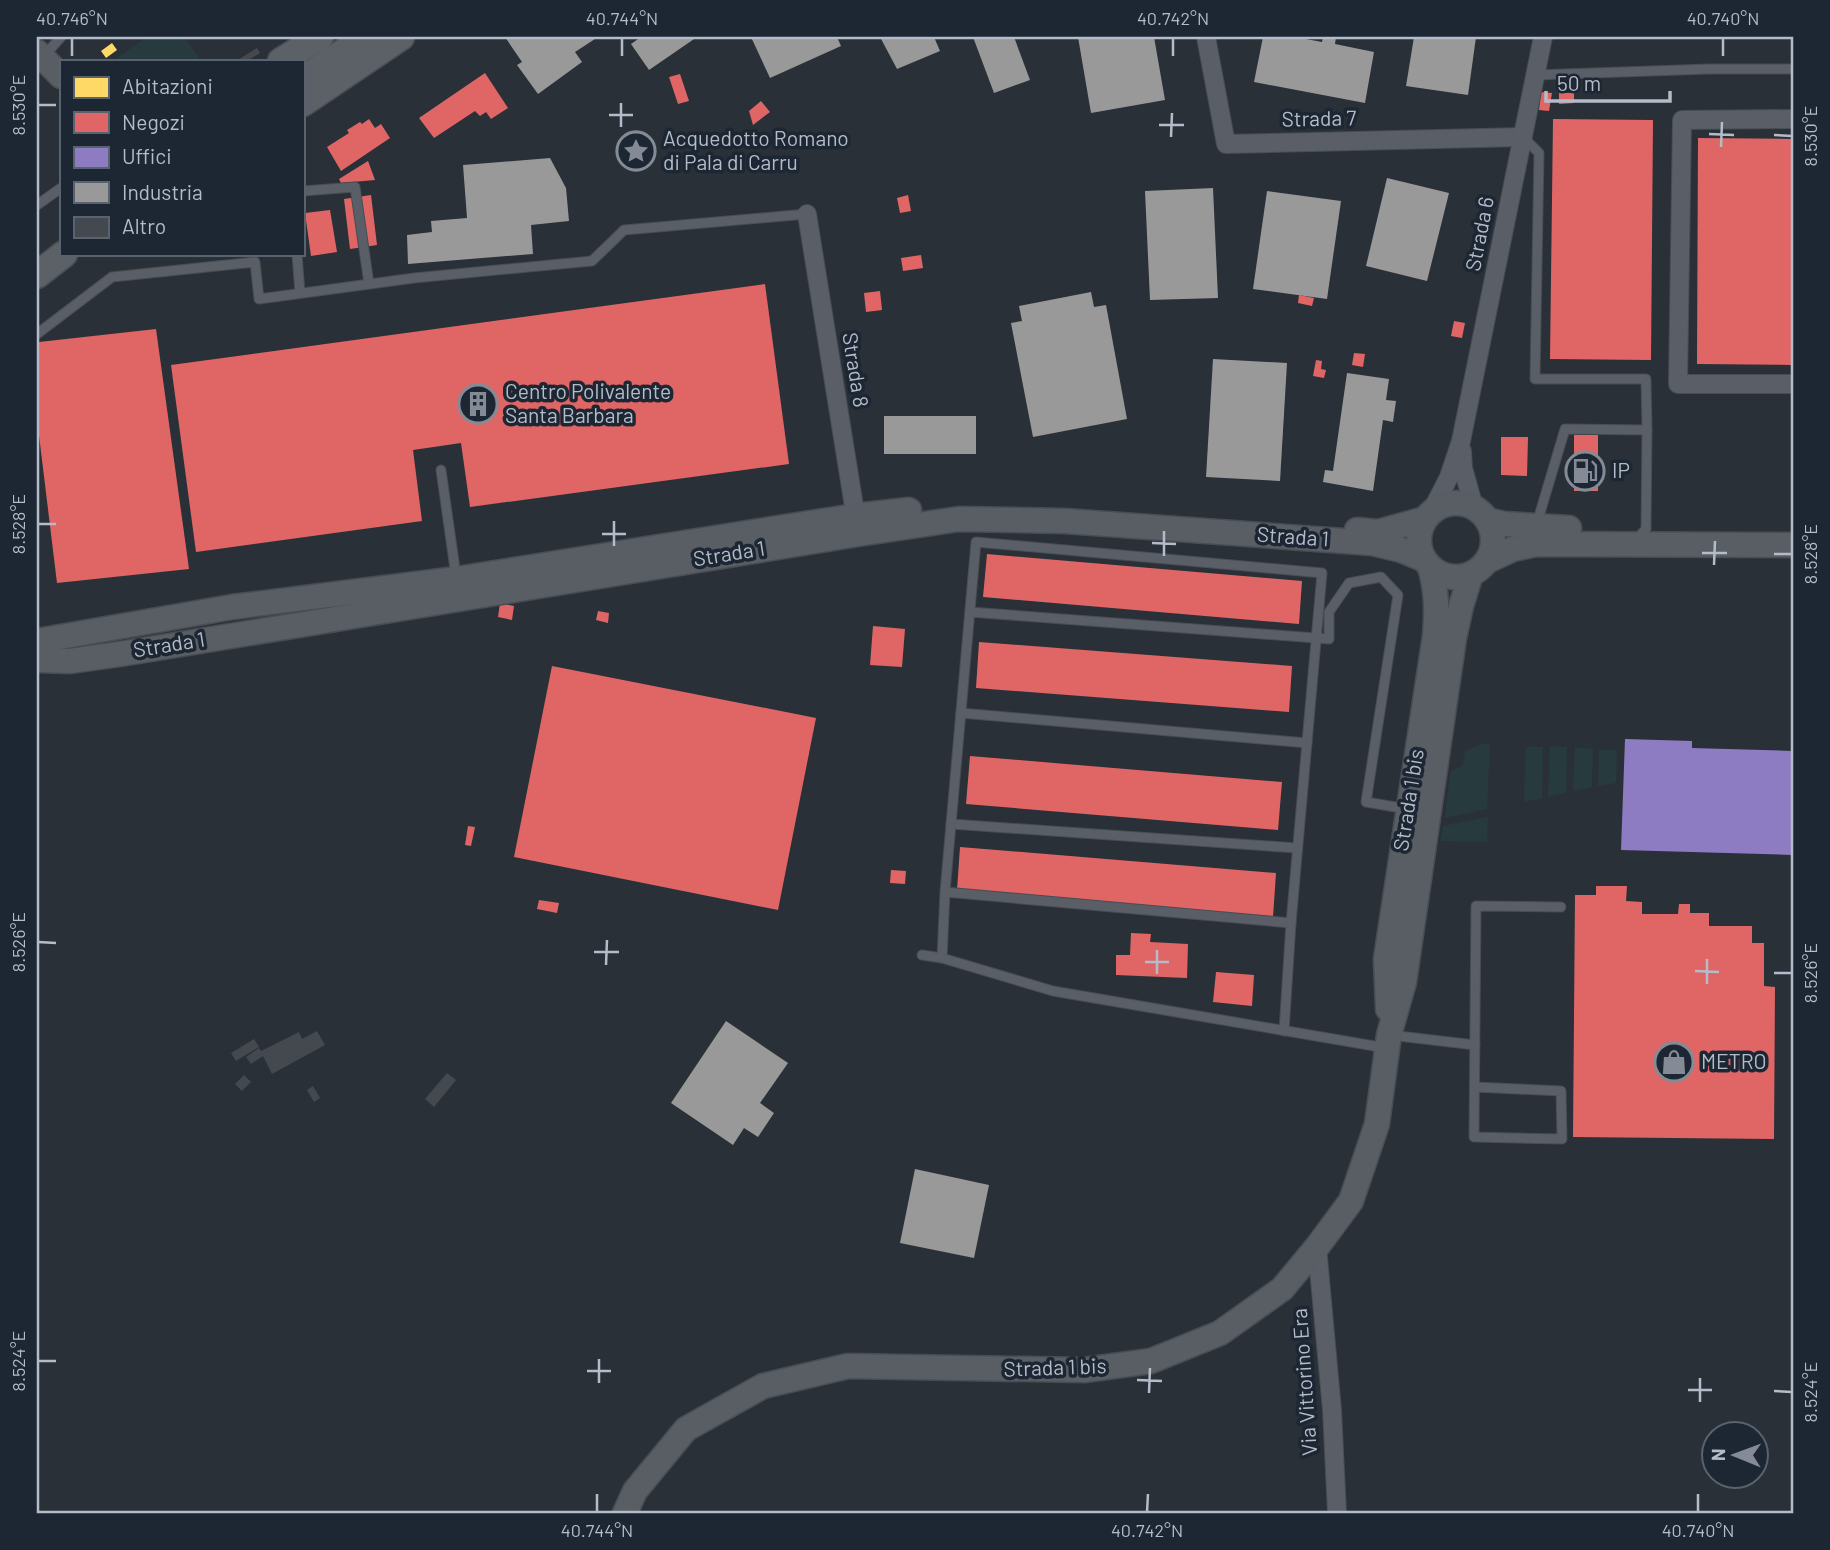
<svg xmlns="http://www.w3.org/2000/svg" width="1830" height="1550" font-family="Barlow,sans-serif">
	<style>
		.green { fill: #273a3e }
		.homes { fill: #ffd966 }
		.shops { fill: #e06666 }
		.offices { fill: #8e7cc3 }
		.industry { fill: #999 }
		.building { fill: #444950 }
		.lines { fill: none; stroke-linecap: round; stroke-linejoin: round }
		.lane-casing { stroke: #484c53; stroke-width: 11 }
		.street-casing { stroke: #484c53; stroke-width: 20 }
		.secondary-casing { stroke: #484c53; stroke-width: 27 }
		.primary-casing { stroke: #484c55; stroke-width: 29 }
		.lane { stroke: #5a5e66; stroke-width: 9 }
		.street { stroke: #5a5e66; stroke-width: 18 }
		.secondary { stroke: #595d64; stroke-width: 24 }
		.primary { stroke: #5c6168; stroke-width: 26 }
		.ticks { fill: none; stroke: #b4bcc9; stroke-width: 2.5 }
		.labels { text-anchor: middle; stroke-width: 7; stroke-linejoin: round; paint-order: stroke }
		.street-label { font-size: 21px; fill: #b4bcc9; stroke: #1d2633 }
		.poi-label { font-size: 21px; fill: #b4bcc9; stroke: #1d2633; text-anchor: start }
		.neatline { fill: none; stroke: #b4bcc9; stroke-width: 2.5 }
		.ticks-label { font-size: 18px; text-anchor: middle; fill: #b4bcc9 }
	</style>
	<rect width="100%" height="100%" fill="#2a3038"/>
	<g class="green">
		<path d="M147 37H184L200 59 196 61H113Z"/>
		<path d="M1481 744H1490L1487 809 1445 818 1450 772 1463 765 1465 751Z"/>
		<path d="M1550 746 1567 747 1566 793 1548 797Z"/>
		<path d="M1526 747H1543L1542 798 1524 802Z"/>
		<path d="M1575 747 1593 749 1592 787 1573 791Z"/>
		<path d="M1599 750H1617L1616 783 1598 786Z"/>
		<path d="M1488 817 1487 842 1440 841 1443 826Z"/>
	</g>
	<path class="homes" d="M112 43 117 50 106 58 101 51Z"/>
	<g class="shops">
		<path d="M485 73 508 108 491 119 486 112 480 116 475 111 434 138 419 118Z"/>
		<path d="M680 74 689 101 678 104 669 77Z"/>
		<path d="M1541 92 1552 93 1549 111 1539 110Z"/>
		<path d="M1559 93H1574V103L1559 104Z"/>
		<path d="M761 101 770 112 753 125 749 111Z"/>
		<path d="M369 119 375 128 381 124 390 138 341 171 327 147 349 133 347 130 360 122 362 124Z"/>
		<path d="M1553 119 1653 120 1651 360 1550 359Z"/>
		<path d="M1698 138 1793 139V365L1697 364Z"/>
		<path d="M368 161 375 180 341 183 339 179Z"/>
		<path d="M371 195 377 245 350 249 344 199Z"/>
		<path d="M908 195 911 211 900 213 897 198Z"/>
		<path d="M330 210 337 252 311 256 305 213Z"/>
		<path d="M921 255 923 268 903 271 901 258Z"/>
		<path d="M765 284 789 464 470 507 461 443 413 450 422 521 196 552 171 365Z"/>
		<path d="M880 291 882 310 866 312 864 293Z"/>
		<path d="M1299 295 1314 298 1312 306 1298 303Z"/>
		<path d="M1454 321 1465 323 1462 338 1451 336Z"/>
		<path d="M156 329 189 569 57 583 37 419V345L39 342Z"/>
		<path d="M1354 353 1365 354 1363 367 1352 365Z"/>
		<path d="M1316 360 1322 361 1321 369 1326 370 1324 378 1313 376Z"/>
		<rect x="1574" y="435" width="24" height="56"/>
		<path d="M1501 437H1528L1527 476 1501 475Z"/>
		<path d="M987 554 1302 581 1299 624 983 597Z"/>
		<path d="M500 603 514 606 512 620 498 617Z"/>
		<path d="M598 611 609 613 608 623 596 620Z"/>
		<path d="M873 626 905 629 902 667 870 665Z"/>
		<path d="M979 642 1292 666 1289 712 976 688Z"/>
		<path d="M552 666 816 718 778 910 514 857Z"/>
		<path d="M970 756 1282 782 1278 830 966 804Z"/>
		<path d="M468 826 475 827 471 846 465 845Z"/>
		<path d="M960 847 1276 873 1273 917 957 890Z"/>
		<path d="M891 870 906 871 905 884 890 883Z"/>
		<path d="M1596 886H1627L1626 901 1642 902V914H1678L1679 904H1690V913H1709V926H1752V943H1764V986L1775 987 1774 1139 1573 1137 1575 895H1596Z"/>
		<path d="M539 900 559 903 557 913 537 909Z"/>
		<path d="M1131 933 1151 934 1150 942 1188 944 1187 978 1116 975V955H1130Z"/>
		<path d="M1216 972 1254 975 1252 1006 1213 1002Z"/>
	</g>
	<path class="offices" d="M1625 739 1692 741V748L1793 751V855L1621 850Z"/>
	<g class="industry">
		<path d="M505 37H598L575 52 582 62 538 94 517 65 522 62Z"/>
		<path d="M641 37H697L649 70 631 44Z"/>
		<path d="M751 37H837L841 46 770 78Z"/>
		<path d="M880 37H934L940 51 897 69Z"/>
		<path d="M973 37H1014L1030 80 994 93Z"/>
		<path d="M1078 37H1154L1165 100 1091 113Z"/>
		<path d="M1263 37H1295L1322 42 1323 37H1336L1335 44 1374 52 1365 103 1254 82Z"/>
		<path d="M1414 37H1476L1468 95 1406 86Z"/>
		<path d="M550 158 566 188 569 221 531 225 533 254 408 264 407 235 432 232 431 221 467 218 463 165Z"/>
		<path d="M1387 178 1449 193 1427 281 1366 266Z"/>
		<path d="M1213 188 1218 298 1150 300 1145 191Z"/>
		<path d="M1267 191 1341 201 1327 299 1253 289Z"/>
		<path d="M1091 292 1094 307 1106 305 1127 419 1033 437 1011 323 1022 321 1019 306Z"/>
		<path d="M1213 359 1287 363 1280 481 1206 477Z"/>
		<path d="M1347 373 1389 379 1386 400 1396 401 1393 422 1383 420 1373 491 1323 482 1325 470 1333 471Z"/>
		<rect x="884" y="416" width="92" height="38"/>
		<path d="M726 1021 788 1063 760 1103 774 1113 758 1137 744 1128 733 1145 671 1103Z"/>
		<path d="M915 1169 989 1185 974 1258 900 1243Z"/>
	</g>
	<g class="building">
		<path d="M257 48 260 53 247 61H236Z"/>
		<path d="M317 1031 325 1045 272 1074 263 1056 251 1064 246 1057 259 1048 261 1051 299 1032 302 1039Z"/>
		<path d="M254 1039 259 1047 236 1061 231 1053Z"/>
		<path d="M447 1073 456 1080 434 1107 425 1099Z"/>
		<path d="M244 1075 251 1082 242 1091 235 1084Z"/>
		<path d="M313 1086 320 1098 314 1102 307 1090Z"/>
	</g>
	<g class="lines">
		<g class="lane-casing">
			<g id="lane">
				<path d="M44 56 61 37"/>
				<path d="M1535 75 1709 69H1793"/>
				<path d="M1523 137 1539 153 1535 379H1646L1647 430"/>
				<path d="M303 191 355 187 369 284"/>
				<path d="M37 205 61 188"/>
				<path d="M297 254 300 293"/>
				<path d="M37 334 112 277 255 262 259 299 414 278 592 261 624 230 807 214"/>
				<path d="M441 470 456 576"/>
				<path d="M1537 523 1565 429 1647 430 1646 529 1636 540"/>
				<path d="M970 612 1329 639V612L1349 583 1381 577 1398 595 1366 802 1407 809"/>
				<path d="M961 713 1307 743"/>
				<path d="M951 824 1297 848"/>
				<path d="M922 955 942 958 1053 991 1386 1048"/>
				<path d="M942 958 945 892 976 542 1322 573 1291 923 945 892"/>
				<path d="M1284 1031 1291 923"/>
				<path d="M1390 1035 1475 1045"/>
				<path d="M1475 1087 1561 1091 1562 1139 1474 1137 1476 906 1561 907"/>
			</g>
		</g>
		<g class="street-casing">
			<g id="street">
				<path d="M1206 37 1226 144 1523 137"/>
				<path d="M1793 119 1682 120 1678 384H1793"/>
				<path d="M807 214 857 525"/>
				<path d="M1462 451 1463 468 1474 508"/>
				<path d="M1431 512 1449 477 1461 441 1543 37"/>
				<path d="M1317 1247 1332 1410 1337 1513"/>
			</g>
		</g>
		<g class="secondary-casing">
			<g id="secondary">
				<path d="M37 52 61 76"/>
				<circle cx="1456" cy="540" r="37"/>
				<path d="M1487 520 1504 524 1569 528"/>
				<path d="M1357 530 1378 532 1425 519"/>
				<path d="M1487 561 1513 549 1536 544 1793 545"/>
				<path d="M37 641 232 607 457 579 855 516 909 510"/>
				<path d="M37 660 70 661 120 654 858 534 959 519 1065 521 1372 543 1401 550 1423 559"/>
				<path d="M1388 1009 1386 959 1435 636C1437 611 1437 591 1430 567"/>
				<path d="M625 1513 635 1491 686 1429 763 1386 848 1366 1084 1370 1151 1361 1220 1333 1282 1289 1317 1247 1351 1201 1377 1124 1389 1035 1404 982 1454 638 1461 606 1471 574"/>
			</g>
		</g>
		<g class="primary-casing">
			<g id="primary">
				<path d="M281 61 320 37"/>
				<path d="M303 79 366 37"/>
				<path d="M303 103 401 37"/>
				<path d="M37 275 64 254"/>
			</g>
		</g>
		<use href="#lane" class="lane"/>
		<use href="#street" class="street"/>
		<use href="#secondary" class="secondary"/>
		<use href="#primary" class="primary"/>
	</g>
	<path class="ticks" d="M72 56V38M622 56V38M1173 56V38M1723 56V38M38 105H56M609 115H633M1159 125H1184M621 127V103M1709 134 1734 135M1774 135 1792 136M1171 137 1172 113M1721 147 1722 122M38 524H56M602 534H626M1152 543 1176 544M614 546V521M1702 553H1727M1774 554H1792M1164 556V531M1714 565 1715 541M38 942 56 943M594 952H619M1145 962H1169M606 965 607 940M1695 971 1719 972M1774 973H1792M1157 974V950M1707 984V959M38 1361H56M587 1371H611M1137 1380 1162 1381M599 1383V1359M1688 1390H1712M1774 1391 1792 1392M1149 1393 1150 1368M1700 1402V1378M597 1512V1494M1147 1512 1148 1494M1698 1512V1494"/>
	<defs>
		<g id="sight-ring" transform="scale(2.0125)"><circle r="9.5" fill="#1d2633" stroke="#848b96" stroke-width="1.5"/><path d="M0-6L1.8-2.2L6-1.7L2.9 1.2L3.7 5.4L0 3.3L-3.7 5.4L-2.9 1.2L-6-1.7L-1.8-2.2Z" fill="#848b96"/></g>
		<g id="building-ring" transform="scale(2.0125)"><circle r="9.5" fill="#1d2633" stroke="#848b96" stroke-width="1.5"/><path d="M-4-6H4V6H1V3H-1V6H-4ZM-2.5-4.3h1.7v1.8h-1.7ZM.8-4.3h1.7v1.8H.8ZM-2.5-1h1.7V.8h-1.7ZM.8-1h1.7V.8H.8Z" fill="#848b96"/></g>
		<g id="fuel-ring" transform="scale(2.0125)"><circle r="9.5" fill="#1d2633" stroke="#848b96" stroke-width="1.5"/><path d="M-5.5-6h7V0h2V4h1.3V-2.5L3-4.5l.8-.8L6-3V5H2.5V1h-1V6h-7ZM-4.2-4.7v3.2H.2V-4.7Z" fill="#848b96"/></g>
		<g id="shop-ring" transform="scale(2.0125)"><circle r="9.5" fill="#1d2633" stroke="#848b96" stroke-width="1.5"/><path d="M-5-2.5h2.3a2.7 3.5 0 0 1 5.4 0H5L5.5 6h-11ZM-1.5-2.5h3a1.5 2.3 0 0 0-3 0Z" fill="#848b96"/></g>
	</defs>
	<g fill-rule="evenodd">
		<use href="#sight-ring" x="636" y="151"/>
		<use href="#building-ring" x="478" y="404"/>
		<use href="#fuel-ring" x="1585" y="471"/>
		<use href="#shop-ring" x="1674" y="1062"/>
	</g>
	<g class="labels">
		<g class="street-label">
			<text transform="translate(1319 119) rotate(-1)" y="7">Strada 7</text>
			<text transform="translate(1480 234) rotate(-79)" y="7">Strada 6</text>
			<text transform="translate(855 370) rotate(81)" y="7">Strada 8</text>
			<text transform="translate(1293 537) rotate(4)" y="7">Strada 1</text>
			<text transform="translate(729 554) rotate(-9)" y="7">Strada 1</text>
			<text transform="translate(169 645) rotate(-9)" y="7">Strada 1</text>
			<text transform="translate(1409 800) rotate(-81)" y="7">Strada 1 bis</text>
			<text transform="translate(1055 1368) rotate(-2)" y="7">Strada 1 bis</text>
			<text transform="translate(1305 1382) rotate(-94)" y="7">Via Vittorino Era</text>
		</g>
		<g class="poi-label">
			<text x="663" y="146">Acquedotto Romano<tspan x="663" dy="24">di Pala di Carru</tspan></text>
			<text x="505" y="399">Centro Polivalente<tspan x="505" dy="24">Santa Barbara</tspan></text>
			<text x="1612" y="478">IP</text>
			<text x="1701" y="1069">METRO</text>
		</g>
	</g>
	<rect width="1830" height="1550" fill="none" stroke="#1d2633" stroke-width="77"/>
	<rect x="60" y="60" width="245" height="196" fill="#1d2633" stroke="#59626f" stroke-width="2"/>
	<rect x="74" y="77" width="35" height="21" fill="#ffd966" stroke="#59626f" stroke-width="2"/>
	<text x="122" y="94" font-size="21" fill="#b4bcc9">Abitazioni</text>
	<rect x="74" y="112" width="35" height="21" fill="#e06666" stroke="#59626f" stroke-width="2"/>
	<text x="122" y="130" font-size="21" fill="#b4bcc9">Negozi</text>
	<rect x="74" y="147" width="35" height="21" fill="#8e7cc3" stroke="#59626f" stroke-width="2"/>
	<text x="122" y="164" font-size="21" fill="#b4bcc9">Uffici</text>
	<rect x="74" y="182" width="35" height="21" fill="#999999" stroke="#59626f" stroke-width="2"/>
	<text x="122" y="200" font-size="21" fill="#b4bcc9">Industria</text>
	<rect x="74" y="217" width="35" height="21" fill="#444950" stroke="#59626f" stroke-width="2"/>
	<text x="122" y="234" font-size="21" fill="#b4bcc9">Altro</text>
	<g transform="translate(1735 1455) rotate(271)"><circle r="33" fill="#1d2633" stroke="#59626f" stroke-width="2"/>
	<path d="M0-5L12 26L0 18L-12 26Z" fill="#848b96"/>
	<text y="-10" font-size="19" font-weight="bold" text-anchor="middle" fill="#b4bcc9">N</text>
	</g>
	<path d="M1546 91v10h124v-10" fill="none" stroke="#b4bcc9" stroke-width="3.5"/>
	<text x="1557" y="91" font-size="21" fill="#b4bcc9" stroke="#1d2633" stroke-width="5" paint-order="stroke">50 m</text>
	<rect x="38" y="38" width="1754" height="1474" class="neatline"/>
	<g class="ticks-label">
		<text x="72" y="25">40.746°N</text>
		<text x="622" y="25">40.744°N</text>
		<text x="1173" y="25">40.742°N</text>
		<text x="1723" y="25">40.740°N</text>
		<text transform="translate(19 105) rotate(-90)" y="6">8.530°E</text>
		<text transform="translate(1811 136) rotate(-90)" y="6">8.530°E</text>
		<text transform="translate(19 524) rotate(-90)" y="6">8.528°E</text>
		<text transform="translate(1811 554) rotate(-90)" y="6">8.528°E</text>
		<text transform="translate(19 942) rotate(-90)" y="6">8.526°E</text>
		<text transform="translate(1811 973) rotate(-90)" y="6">8.526°E</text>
		<text transform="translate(19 1361) rotate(-90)" y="6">8.524°E</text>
		<text transform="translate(1811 1392) rotate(-90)" y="6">8.524°E</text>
		<text x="597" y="1537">40.744°N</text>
		<text x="1147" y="1537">40.742°N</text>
		<text x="1698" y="1537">40.740°N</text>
	</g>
</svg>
